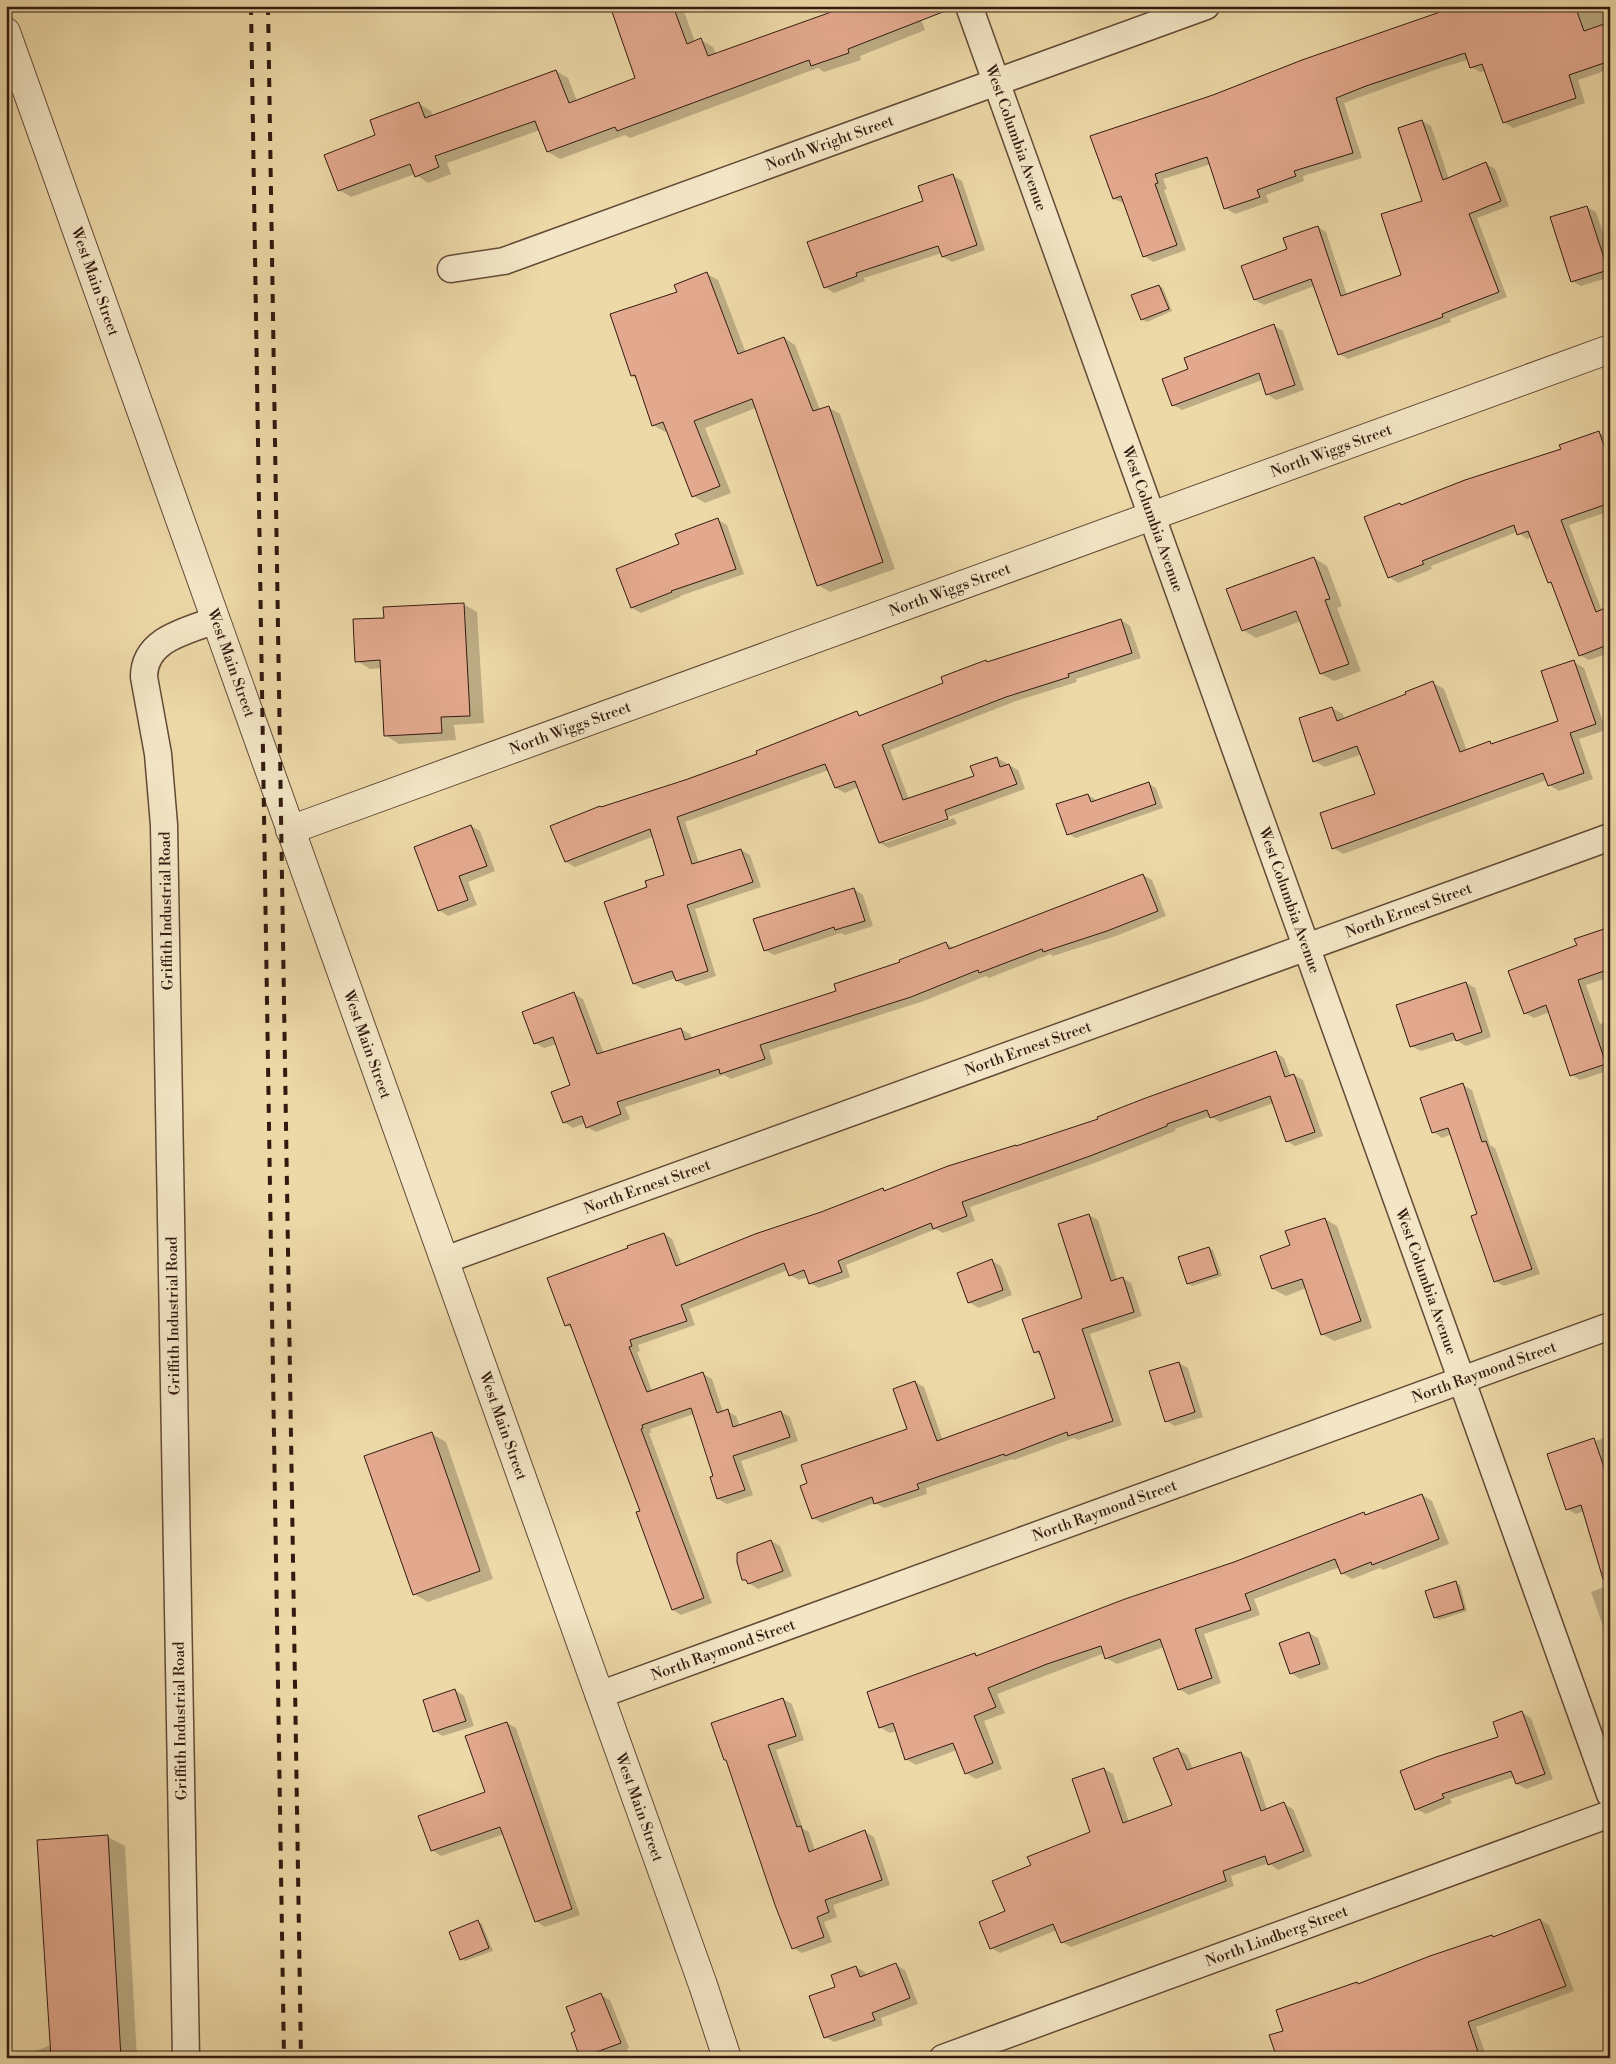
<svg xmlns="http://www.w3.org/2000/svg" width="1616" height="2064" font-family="'Libre Bodoni',serif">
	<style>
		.shadow { fill: #0003 }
		.building { fill: #e3a98e; stroke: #331a10 }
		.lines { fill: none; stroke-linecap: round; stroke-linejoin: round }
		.minor-casing { stroke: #624a36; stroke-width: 29 }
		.tertiary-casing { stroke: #624a36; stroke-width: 30 }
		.minor { stroke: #f3e6c6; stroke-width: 26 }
		.tertiary { stroke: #f3e6c6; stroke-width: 28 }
		.rail { stroke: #331a10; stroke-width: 4; stroke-dasharray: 9 9; stroke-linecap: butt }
		.labels { text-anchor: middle; stroke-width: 4; stroke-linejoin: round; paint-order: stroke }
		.street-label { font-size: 15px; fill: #331a10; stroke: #f3e6c6 }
	</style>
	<rect width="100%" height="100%" fill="#edd8a7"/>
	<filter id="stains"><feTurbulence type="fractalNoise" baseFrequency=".004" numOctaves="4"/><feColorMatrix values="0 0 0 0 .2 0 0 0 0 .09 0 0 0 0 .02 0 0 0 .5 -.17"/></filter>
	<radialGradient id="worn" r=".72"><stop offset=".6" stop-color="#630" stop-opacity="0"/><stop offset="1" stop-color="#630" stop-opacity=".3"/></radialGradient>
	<g class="shadow">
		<path d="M615 6H682L695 42 701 40 713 47 716 54 916 6 925 30 860 56 861 60 824 72 818 68 630 138 625 135 560 159 548 152 540 130 447 163 451 174 428 183 415 174 351 197 339 190 377 136 419 104 431 111 433 117 556 71 568 78 577 101 636 78Z"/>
		<path d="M1458 6H1610V69L1578 80 1585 103 1513 128 1504 122 1486 71 1480 72 1471 67 1468 60 1443 67 1344 103 1362 158 1303 176 1304 181 1266 195 1269 202 1235 214 1225 208 1211 164 1163 179 1167 189 1164 190 1186 250 1153 262 1144 256 1125 204 1114 199 1214 96Z"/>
		<path d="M1422 121 1431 126 1449 179 1486 164 1495 169 1509 206 1477 218 1507 297 1450 319 1451 322 1348 359 1339 354 1314 286 1264 305 1255 300 1288 250 1318 227 1326 232 1347 295 1402 276 1423 202Z"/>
		<path d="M953 176 962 181 985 250 952 262 943 257 942 253 864 278 865 281 834 293 825 287 925 202Z"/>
		<path d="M1587 207 1596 212 1610 255V277L1581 286 1572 281Z"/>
		<path d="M707 274 718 280 746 353 784 338 795 345 820 410 828 407 840 414 895 569 830 592 818 585 756 408 705 428 731 493 705 503 693 496 668 431 665 432 653 425 637 379 632 376 678 293Z"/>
		<path d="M1159 286 1163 288 1172 311 1147 322 1142 319Z"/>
		<path d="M1274 326 1283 331 1304 390 1276 400 1267 394 1262 380 1182 410 1173 405 1190 370Z"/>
		<path d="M1599 433 1608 438 1610 444V511L1569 525 1602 611 1610 607V653L1589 660 1580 655 1553 584 1549 582 1532 537 1527 539 1517 532 1431 566 1432 569 1398 583 1389 577 1402 506 1563 450Z"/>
		<path d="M718 520 727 525 744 574 680 596V597L641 613 632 608 617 570 680 545Z"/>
		<path d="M1314 558 1327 566 1342 606 1337 608 1361 671 1334 681 1321 674 1301 621 1256 638 1243 630Z"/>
		<path d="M463 604 477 612 484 723 454 725 456 740 399 744 385 735 381 668 370 669 357 661 385 619Z"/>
		<path d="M1121 620 1130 626 1141 658 1076 679 1077 682 1016 701 890 750 909 799 975 777 997 758 1006 763 1007 766 1009 765 1018 770 1025 789 885 840V843L954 818 957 824 889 848 880 843 858 787 845 793 836 788 829 770 685 822 699 863 741 850 750 855 761 887 695 909 716 976 686 986 677 981 676 978 643 989 634 984 648 888 666 875 654 836 575 867 566 862 602 808 758 755 857 713 862 716 945 684 986 661 989 663Z"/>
		<path d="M1574 662 1584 668 1606 730 1579 739 1593 779 1559 791 1549 785 1547 780 1343 854 1333 848 1376 795 1362 754 1325 767 1314 761 1332 708 1343 714 1344 719 1408 695 1433 683 1444 689 1467 751 1489 742 1493 745 1560 721Z"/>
		<path d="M1149 784 1156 788 1163 808 1076 838 1068 834 1088 795 1095 799 1096 802Z"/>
		<path d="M471 826 480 831 495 871 468 882 477 905 448 916 439 910Z"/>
		<path d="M1143 875 1152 880 1166 916 1116 936 1053 956 1050 954 989 978 986 976 921 1002 769 1050 773 1064 731 1079 724 1075 625 1107 630 1119 596 1132 587 1127 585 1123 573 1128 564 1122 572 1086 557 1044 544 1048 535 1043 574 994 583 999 604 1054 681 1029 690 1034 692 1039 838 992 946 943 954 948Z"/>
		<path d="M854 889 863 895 873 926 845 935 841 933 774 955 765 950Z"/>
		<path d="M1610 928V977L1586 985 1600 1024 1610 1020V1070L1580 1080 1572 1075 1550 1012 1534 1018 1525 1013 1578 946Z"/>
		<path d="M1466 983 1475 988 1491 1037 1466 1046 1456 1040 1421 1051 1411 1046Z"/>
		<path d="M1276 1053 1284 1058 1291 1077 1294 1075 1303 1080 1323 1136 1295 1146 1287 1141 1274 1103 1220 1122 1210 1116 1175 1129V1131L1100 1161 970 1207 975 1221 943 1233 936 1229 846 1265 850 1277 819 1288 810 1283 808 1277 799 1280 790 1275 788 1270 689 1309 695 1325 638 1345 640 1351 637 1352 652 1391 703 1374 712 1379 723 1412 727 1411 736 1416 740 1426 781 1412 790 1417 798 1441 741 1461 753 1495 727 1504 718 1499 715 1477 694 1414 650 1429 651 1433H649L712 1603 681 1615 673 1610 642 1512 573 1329 566 1325 630 1249 664 1234 672 1239 682 1265 883 1189 887 1191 1100 1120Z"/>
		<path d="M1463 1085 1472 1090 1490 1145 1495 1148 1540 1274 1504 1286 1495 1281 1478 1215 1452 1134 1442 1138 1433 1132Z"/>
		<path d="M1089 1215 1098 1220 1117 1280 1122 1278 1131 1283 1142 1316 1090 1334 1122 1425 1078 1440 1074 1438 1014 1460 1012 1459 926 1488 927 1494 884 1508 875 1503 822 1523 813 1518 909 1429 915 1382 924 1387 943 1441 1057 1399 1042 1357 1035 1352 1083 1299Z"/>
		<path d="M1325 1219 1337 1226 1372 1328 1334 1341 1322 1334 1306 1288 1286 1296 1273 1289 1262 1257 1292 1246Z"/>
		<path d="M1209 1248 1213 1250 1222 1276 1192 1286 1188 1283Z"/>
		<path d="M992 1261 1001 1266 1012 1295 979 1308 970 1303 958 1274Z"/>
		<path d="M1179 1363 1188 1368 1203 1417 1175 1426 1166 1421Z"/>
		<path d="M432 1434 446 1442 493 1579 428 1602 414 1594Z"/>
		<path d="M1610 1435V1630L1603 1626 1591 1592 1607 1586 1585 1511 1576 1514 1567 1509 1594 1440 1596 1441Z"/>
		<path d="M1422 1495 1432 1501 1449 1544 1383 1570 1380 1568 1352 1579 1342 1573 1340 1567 1254 1599 1260 1615 1204 1634 1221 1683 1189 1695 1179 1689 1164 1647 1117 1664 1106 1658 1105 1653 997 1694 1005 1713 984 1721 1002 1769 976 1779 966 1773 957 1750 916 1765 906 1759 896 1731 890 1733 880 1727 975 1655 978 1657 1234 1563 1363 1513 1368 1516Z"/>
		<path d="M771 1541 780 1546 792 1576 758 1589 743 1579Z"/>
		<path d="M1456 1583 1460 1585 1467 1611 1439 1620 1435 1618Z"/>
		<path d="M1309 1633 1318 1638 1329 1669 1300 1679 1291 1673Z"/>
		<path d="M455 1690 464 1696 474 1726 443 1736 434 1731Z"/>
		<path d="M783 1699 792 1704 804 1740 776 1750 803 1829 809 1832 815 1851 865 1832 874 1837 890 1885 833 1905 837 1917 824 1922 832 1942 802 1953 793 1948 727 1761Z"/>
		<path d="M1522 1713 1531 1718 1553 1779 1526 1789 1517 1784 1514 1777 1450 1799 1452 1803 1426 1814 1416 1809 1500 1738Z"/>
		<path d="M507 1723 516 1728 580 1915 545 1927 536 1921 504 1834 441 1856 432 1850 487 1793Z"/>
		<path d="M1178 1750 1187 1755 1193 1769 1241 1753 1250 1759 1267 1810 1284 1804 1293 1809 1312 1856 1278 1870 1269 1863 1231 1876 1234 1886 1071 1947 1062 1942 1057 1930 1000 1953 991 1948 1006 1912 1032 1866 1091 1833 1104 1769 1113 1774 1129 1822 1173 1806Z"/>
		<path d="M108 1837 125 1846 137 2058H18L51 2045Z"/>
		<path d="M1540 1920 1549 1925 1574 1991 1476 2027 1487 2058H1444L1284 2032 1357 1983 1360 1985Z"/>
		<path d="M478 1921 482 1924 493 1951 465 1961 461 1959Z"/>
		<path d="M896 1965 905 1970 918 2004 881 2018 883 2025 834 2042 825 2037 837 1988 856 1967 865 1972 866 1976Z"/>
		<path d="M601 1995 610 2000 629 2048 627 2049 631 2058H582L572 2034 577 2032Z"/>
		<path d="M1223 2051 1233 2058H1205Z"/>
	</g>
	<g class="building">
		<path d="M610 6H673L687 44 701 38 708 56 848 6H953V8L848 49 849 53 811 66 809 60 617 131 615 127 547 152 535 121 435 156 439 167 415 177 410 164 338 191 324 155 375 135 370 120 419 102 425 118 556 70 569 103 635 78Z"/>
		<path d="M1438 6H1575L1584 31 1610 22V61L1569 75 1576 98 1503 123 1482 64 1470 68 1465 53 1366 86 1336 98 1353 153 1294 171 1296 176 1257 190 1260 197 1224 209 1207 157 1155 174 1158 183 1155 184 1177 245 1143 257 1121 196 1113 199 1090 136 1213 95 1302 60 1440 12Z"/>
		<path d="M1422 120 1443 180 1486 162 1501 201 1469 214 1499 292 1442 314 1443 317 1338 355 1311 279 1254 300 1241 266 1287 249 1283 238 1318 226 1341 296 1401 275 1381 214 1422 201 1398 128Z"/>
		<path d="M953 174 977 245 942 257 938 246 856 273 857 276 824 288 807 242 923 201 918 186Z"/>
		<path d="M1587 206 1608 270 1571 282 1550 217Z"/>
		<path d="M707 272 738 354 784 337 813 411 829 406 883 562 817 586 752 399 694 421 720 486 692 497 663 422 652 426 635 375 631 376 610 314 677 292 674 285Z"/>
		<path d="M1159 285 1169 309 1141 320 1131 295Z"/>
		<path d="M1274 324 1295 385 1266 395 1259 373 1172 406 1162 379 1188 369 1184 358Z"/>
		<path d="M1599 431 1610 464V503L1561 520 1596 612 1610 606V644L1579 656 1551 582 1548 583 1528 531 1517 535 1514 525 1422 561 1424 564 1388 578 1364 517 1400 503 1401 505 1465 480 1561 449 1559 445Z"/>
		<path d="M718 518 736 569 671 591 672 592 631 608 616 569 679 544 675 534Z"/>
		<path d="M1314 557 1330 599 1325 600 1349 664 1320 674 1296 611 1242 631 1226 589Z"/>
		<path d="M464 603 470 716 441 717 442 733 384 736 380 660 355 662 353 619 384 618 383 607Z"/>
		<path d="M1121 619 1132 653 1068 674 1069 677 1006 697 882 745 903 800 974 776 970 766 997 757 1000 767 1009 764 1017 784 945 810 948 819 879 843 855 781 835 788 825 764 677 817 692 864 741 849 753 882 687 905 708 971 676 981 672 971 633 984 604 902 647 887 645 881 664 875 650 829 565 862 550 826 600 806 601 807 685 780 757 754 756 751 857 711 859 716 943 683 941 677 986 660 987 662Z"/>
		<path d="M1574 660 1596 724 1570 733 1584 773 1548 786 1543 773 1332 849 1320 813 1375 794 1357 746 1313 762 1299 718 1332 707 1337 721 1406 694 1405 692 1433 681 1460 752 1490 741 1491 744 1558 721 1541 671Z"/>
		<path d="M1149 782 1156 804 1067 835 1056 804 1088 794 1091 802Z"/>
		<path d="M471 825 487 866 459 876 468 900 438 911 414 847Z"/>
		<path d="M1143 874 1158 911 1107 931 1043 952 1042 949 979 973 978 970 911 997 760 1045 765 1059 720 1074 719 1069 617 1102 621 1114 586 1128 582 1116 563 1123 551 1092 570 1085 553 1037 534 1044 522 1012 574 992 597 1054 681 1028 685 1040 836 991 834 984 900 962 899 960 946 942 949 949Z"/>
		<path d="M854 888 865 921 835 930 834 927 764 951 753 919Z"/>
		<path d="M1610 927V969L1578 980 1606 1064 1570 1076 1546 1005 1524 1014 1508 971 1577 945 1574 939Z"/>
		<path d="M1466 982 1482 1032 1456 1041 1453 1033 1410 1047 1396 1005Z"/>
		<path d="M1276 1051 1285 1077 1294 1074 1315 1132 1286 1142 1270 1096 1210 1118 1207 1110 1167 1124V1126L1090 1156 962 1202 967 1216 933 1229 931 1223 838 1261 842 1272 809 1284 804 1270 789 1276 784 1263 681 1305 687 1321 630 1340 632 1346 629 1347 647 1392 703 1372 717 1413 728 1409 733 1427 781 1411 790 1437 733 1456 745 1490 717 1499 710 1477 713 1476 691 1408 642 1425 643 1428 641 1429 704 1598 672 1610 636 1512 640 1511 570 1324 565 1326 547 1278 628 1248 627 1246 664 1233 676 1266 755 1234 821 1212 883 1188 884 1191 948 1166 1016 1145V1146L1098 1119 1097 1117 1143 1099Z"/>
		<path d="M1463 1083 1482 1142 1486 1141 1532 1269 1494 1282 1471 1216 1477 1214 1448 1128 1432 1133 1420 1098Z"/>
		<path d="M1089 1214 1111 1281 1123 1277 1134 1312 1082 1329 1113 1421 1068 1436 1067 1432 1005 1456 1004 1454 917 1484 919 1489 874 1504 872 1497 812 1519 800 1486 807 1483 801 1465 907 1429 893 1389 915 1381 937 1441 1055 1398 1039 1351 1034 1353 1022 1319 1082 1298 1058 1224Z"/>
		<path d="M1325 1218 1361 1321 1321 1335 1302 1279 1272 1289 1260 1256 1290 1245 1285 1231Z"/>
		<path d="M1209 1247 1218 1274 1187 1284 1178 1257Z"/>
		<path d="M992 1259 1003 1290 968 1303 957 1273Z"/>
		<path d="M1179 1362 1195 1412 1165 1422 1149 1371Z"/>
		<path d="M432 1432 480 1571 413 1595 364 1456Z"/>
		<path d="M1594 1438 1610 1485V1578L1603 1579 1581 1505 1566 1510 1547 1454Z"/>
		<path d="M1422 1494 1439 1539 1372 1565 1371 1562 1341 1574 1335 1559 1245 1594 1251 1610 1195 1629 1212 1678 1178 1690 1160 1639 1105 1659 1101 1646 1047 1664 988 1688 996 1707 974 1716 993 1763 965 1774 953 1743 905 1760 893 1723 879 1728 867 1692 975 1653 976 1656 1125 1599 1234 1562 1364 1512 1365 1515Z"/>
		<path d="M771 1540 783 1571 748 1584 746 1580H742L737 1562V1553Z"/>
		<path d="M1456 1581 1464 1609 1434 1618 1425 1591Z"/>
		<path d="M1309 1632 1320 1664 1290 1674 1279 1643Z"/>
		<path d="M455 1689 466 1721 433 1732 423 1700Z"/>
		<path d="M783 1698 796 1736 768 1745 797 1827 801 1826 809 1852 865 1830 882 1880 825 1900 829 1912 817 1917 824 1937 792 1949 775 1905 726 1760H724L711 1723Z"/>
		<path d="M1522 1711 1545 1774 1516 1784 1511 1771 1442 1794 1444 1798 1415 1810 1400 1771 1436 1757 1498 1737 1493 1722Z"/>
		<path d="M507 1722 572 1909 535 1922 500 1827 431 1851 418 1816 485 1792 465 1736Z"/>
		<path d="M1178 1748 1187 1770 1241 1752 1261 1811 1284 1802 1304 1851 1268 1865 1265 1856 1223 1871 1226 1881 1061 1943 1053 1924 990 1949 979 1922 1005 1911 992 1881 1031 1865 1027 1857 1090 1832 1072 1779 1104 1768 1123 1823 1172 1805 1153 1758Z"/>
		<path d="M108 1835 121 2058H51L37 1840Z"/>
		<path d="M1540 1919 1566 1986 1468 2022 1480 2058H1277L1269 2035 1283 2031 1276 2010 1357 1982 1358 1984 1430 1956 1492 1935 1493 1937Z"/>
		<path d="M478 1920 489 1948 460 1960 449 1932Z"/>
		<path d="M896 1963 910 1998 872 2013 875 2020 824 2038 809 1996 835 1987 831 1975 856 1966 860 1977Z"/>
		<path d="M601 1993 621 2043 580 2058 571 2033 575 2031 566 2007Z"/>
	</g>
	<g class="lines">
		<g class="minor-casing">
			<g id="minor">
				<path id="s1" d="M969 6 1610 1794"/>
				<path id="s2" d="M451 269 504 261 1206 6"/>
				<path id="s3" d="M445 1260 1610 837"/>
				<path id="s4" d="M599 1695 1610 1326"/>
				<path d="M186 2058 164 825 158 754 144 677C144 639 187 631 216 620"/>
				<path id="s5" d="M943 2058 1610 1814"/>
			</g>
		</g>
		<g class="tertiary-casing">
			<g id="tertiary">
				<path id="s6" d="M6 32C239 683 470 1334 703 1985L727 2058"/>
				<path id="s7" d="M290 830 1610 349"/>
			</g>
		</g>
		<use href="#minor" class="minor"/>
		<use href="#tertiary" class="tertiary"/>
		<g class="rail">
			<path d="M251 6 284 2058"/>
			<path d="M268 6 301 2058"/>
		</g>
	</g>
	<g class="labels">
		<g class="street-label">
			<text dy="5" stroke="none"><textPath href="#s1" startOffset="140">West Columbia Avenue</textPath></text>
			<text dy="5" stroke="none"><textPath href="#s2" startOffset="400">North Wright Street</textPath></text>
			<text dy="5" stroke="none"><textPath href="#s6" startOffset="265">West Main Street</textPath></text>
			<text dy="5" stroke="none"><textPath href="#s7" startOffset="1108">North Wiggs Street</textPath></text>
			<text dy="5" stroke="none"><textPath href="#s1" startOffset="545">West Columbia Avenue</textPath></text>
			<text dy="5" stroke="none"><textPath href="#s7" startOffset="702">North Wiggs Street</textPath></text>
			<text dy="5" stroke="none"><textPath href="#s6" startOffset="670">West Main Street</textPath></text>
			<text dy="5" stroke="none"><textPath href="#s7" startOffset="298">North Wiggs Street</textPath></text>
			<text dy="5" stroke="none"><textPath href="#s1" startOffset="950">West Columbia Avenue</textPath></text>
			<text transform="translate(166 911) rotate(-91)" y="5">Griffith Industrial Road</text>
			<text dy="5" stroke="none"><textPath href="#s3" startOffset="1025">North Ernest Street</textPath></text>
			<text dy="5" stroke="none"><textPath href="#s6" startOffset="1075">West Main Street</textPath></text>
			<text dy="5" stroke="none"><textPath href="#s3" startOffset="620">North Ernest Street</textPath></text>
			<text dy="5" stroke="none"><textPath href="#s3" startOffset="215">North Ernest Street</textPath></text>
			<text dy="5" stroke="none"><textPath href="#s1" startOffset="1355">West Columbia Avenue</textPath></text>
			<text transform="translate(173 1316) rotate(-91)" y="5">Griffith Industrial Road</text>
			<text dy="5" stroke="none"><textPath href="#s4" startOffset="942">North Raymond Street</textPath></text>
			<text dy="5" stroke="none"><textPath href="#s6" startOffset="1480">West Main Street</textPath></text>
			<text dy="5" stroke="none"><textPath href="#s4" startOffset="538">North Raymond Street</textPath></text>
			<text dy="5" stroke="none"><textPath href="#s4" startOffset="132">North Raymond Street</textPath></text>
			<text transform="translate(180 1721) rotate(-91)" y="5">Griffith Industrial Road</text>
			<text dy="5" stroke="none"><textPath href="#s6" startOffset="1885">West Main Street</textPath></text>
			<text dy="5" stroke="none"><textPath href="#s5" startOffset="355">North Lindberg Street</textPath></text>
		</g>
	</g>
	<rect width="1616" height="2064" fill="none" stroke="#edd8a7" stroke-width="25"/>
	<rect x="8" y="8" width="1601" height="2049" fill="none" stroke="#331a10" stroke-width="2.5"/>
	<rect x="12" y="12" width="1591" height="2039" fill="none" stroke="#331a10"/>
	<rect width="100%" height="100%" filter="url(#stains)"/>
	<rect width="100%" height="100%" fill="url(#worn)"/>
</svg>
